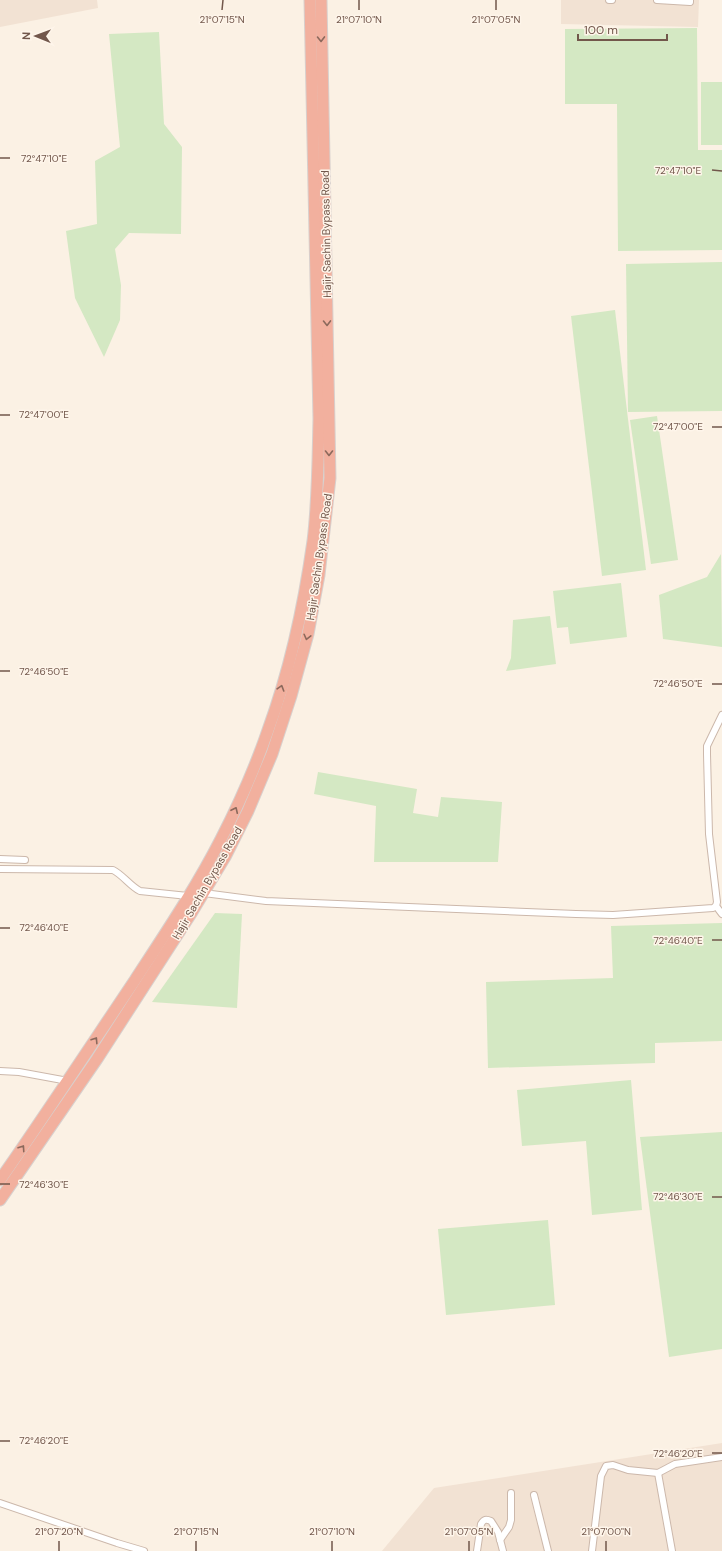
<svg xmlns="http://www.w3.org/2000/svg" width="722" height="1551" font-family="'DM Sans',sans-serif">
	<style>
		.residential { fill: #f2e2d3 }
		.green { fill: #d4e8c3 }
		.lines { fill: none; stroke-linecap: round; stroke-linejoin: round }
		.street-casing { stroke: #ccb8ab; stroke-width: 8 }
		.highway-casing { stroke: #d8d0cd; stroke-width: 13 }
		.street { stroke: #fff; stroke-width: 6 }
		.highway { stroke: #f2b09e; stroke-width: 11 }
		.oneway { stroke: #8c695c }
		.ticks { fill: none; stroke: #72574b; stroke-width: 1.5 }
		.labels { text-anchor: middle; stroke-width: 3; stroke-linejoin: round; paint-order: stroke }
		.street-label { font-size: 11px; fill: #72574b; stroke: #fef5ea }
		.ticks-label { font-size: 10px; text-anchor: middle; fill: #72574b; stroke: #fef5ea; stroke-width: 3; stroke-linejoin: round; paint-order: stroke }
	</style>
	<rect width="100%" height="100%" fill="#fbf1e4"/>
	<g class="residential">
		<path d="M0 0H97L98 8 0 27Z"/>
		<path d="M561 0H699L698 27 561 24Z"/>
		<path d="M722 1443V1551H382L434 1488Z"/>
	</g>
	<g class="green">
		<path d="M697 28 698 150H722V250L618 251 617 104H565V29Z"/>
		<path d="M159 32 164 124 182 147 181 234 129 233 115 249 121 285 120 320 104 357 75 298 66 231 97 224 95 161 120 147 109 34Z"/>
		<rect x="701" y="82" width="21" height="63"/>
		<path d="M722 262V411L628 412 626 264Z"/>
		<path d="M615 310 646 570 602 576 571 316Z"/>
		<path d="M657 416 678 560 651 564 630 420Z"/>
		<path d="M721 554 722 647 663 639 659 595 707 577Z"/>
		<path d="M621 583 627 637 570 644 568 627 557 628 553 591Z"/>
		<path d="M550 616 556 664 506 671 511 658 513 620Z"/>
		<path d="M318 772 417 789 413 813 438 817 441 797 502 802 498 862H374L376 806 314 794Z"/>
		<path d="M215 913 242 914 237 1008 152 1002Z"/>
		<path d="M722 923V1041L655 1043V1063L488 1068 486 982 613 978 611 926Z"/>
		<path d="M631 1080 642 1210 592 1215 586 1141 522 1146 517 1090Z"/>
		<path d="M722 1132V1349L669 1357 640 1137Z"/>
		<path d="M548 1220 555 1305 446 1315 438 1229Z"/>
	</g>
	<g class="lines">
		<g class="street-casing">
			<g id="street">
				<path d="M609 0H612"/>
				<path d="M657 0 690 2V0"/>
				<path d="M0 859 25 860"/>
				<path d="M0 869 113 870C123 875 130 886 140 891L188 896"/>
				<path d="M204 893 266 901 576 914 613 915 713 908 716 906 717 902 709 834 707 754V746L722 715"/>
				<path d="M716 906 722 914"/>
				<path d="M0 1071 19 1072 68 1081"/>
				<path d="M658 1473 672 1551"/>
				<path d="M534 1495 548 1551"/>
				<path d="M0 1503 117 1543 144 1551"/>
				<path d="M500 1540 509 1527 511 1520V1493"/>
				<path d="M477 1551 481 1524C484 1519 486 1519 491 1521L498 1532 503 1551"/>
				<path d="M592 1551 601 1476 606 1466 613 1465 628 1470 658 1473 675 1464 722 1457"/>
			</g>
		</g>
		<g class="highway-casing">
			<g id="highway">
				<path d="M0 1180C46 1114 90 1047 135 980 165 934 196 888 221 839 239 804 255 768 268 730 290 670 304 605 313 541 318 501 318 459 319 419L310 0"/>
				<path d="M0 1200 97 1059 192 912 225 857 248 811 272 754 291 696 308 634 319 575 330 478 321 0"/>
			</g>
		</g>
		<use href="#street" class="street"/>
		<use href="#highway" class="highway"/>
	</g>
	<defs><path id="oneway-chevron" d="M-2-3.5L2.5 0L-2 3.5" fill="none" stroke-width="1.6" stroke-linecap="round" stroke-linejoin="round"/></defs>
	<g class="oneway">
		<use href="#oneway-chevron" transform="translate(321 39) rotate(89)"/>
		<use href="#oneway-chevron" transform="translate(327 323) rotate(89)"/>
		<use href="#oneway-chevron" transform="translate(329 453) rotate(90)"/>
		<use href="#oneway-chevron" transform="translate(307 637) rotate(104)"/>
		<use href="#oneway-chevron" transform="translate(281 688) rotate(-73)"/>
		<use href="#oneway-chevron" transform="translate(235 810) rotate(-65)"/>
		<use href="#oneway-chevron" transform="translate(95 1040) rotate(-57)"/>
		<use href="#oneway-chevron" transform="translate(22 1148) rotate(-56)"/>
	</g>
	<path class="ticks" d="M222 10 223 0M359 10V0M496 10V0M0 158H10M712 170 722 171M0 415H10M712 427H722M0 671H10M712 684H722M0 928H10M712 940H722M0 1184H10M712 1197H722M0 1441H10M712 1453H722M59 1551V1541M196 1551V1541M332 1551V1541M469 1551V1541M606 1551V1541"/>
	<g class="labels">
		<g class="street-label">
			<text transform="translate(326 234) rotate(-91)" y="4">Hajir Sachin Bypass Road</text>
			<text transform="translate(319 557) rotate(-82)" y="4">Hajir Sachin Bypass Road</text>
			<text transform="translate(207 883) rotate(-60)" y="4">Hajir Sachin Bypass Road</text>
		</g>
	</g>
	<g class="ticks-label">
		<text x="222" y="23">21°07'15"N</text>
		<text x="359" y="23">21°07'10"N</text>
		<text x="496" y="23">21°07'05"N</text>
		<text x="44" y="162">72°47'10"E</text>
		<text x="678" y="174">72°47'10"E</text>
		<text x="44" y="418">72°47'00"E</text>
		<text x="678" y="430">72°47'00"E</text>
		<text x="44" y="675">72°46'50"E</text>
		<text x="678" y="687">72°46'50"E</text>
		<text x="44" y="931">72°46'40"E</text>
		<text x="678" y="944">72°46'40"E</text>
		<text x="44" y="1188">72°46'30"E</text>
		<text x="678" y="1200">72°46'30"E</text>
		<text x="44" y="1444">72°46'20"E</text>
		<text x="678" y="1457">72°46'20"E</text>
		<text x="59" y="1535">21°07'20"N</text>
		<text x="196" y="1535">21°07'15"N</text>
		<text x="332" y="1535">21°07'10"N</text>
		<text x="469" y="1535">21°07'05"N</text>
		<text x="606" y="1535">21°07'00"N</text>
	</g>
	<g transform="translate(36 36) rotate(271)" stroke="#fef5ea" stroke-width="3" paint-order="stroke">
	<path d="M0-3L7 15L0 10L-7 15Z" fill="#72574b"/>
	<text y="-6" font-size="11" font-weight="bold" text-anchor="middle" fill="#72574b">N</text>
	</g>
	<path d="M578 34v6h89v-6" fill="none" stroke="#72574b" stroke-width="2"/>
	<text x="584" y="34" font-size="12" fill="#72574b" stroke="#fef5ea" stroke-width="3" paint-order="stroke">100 m</text>
</svg>
